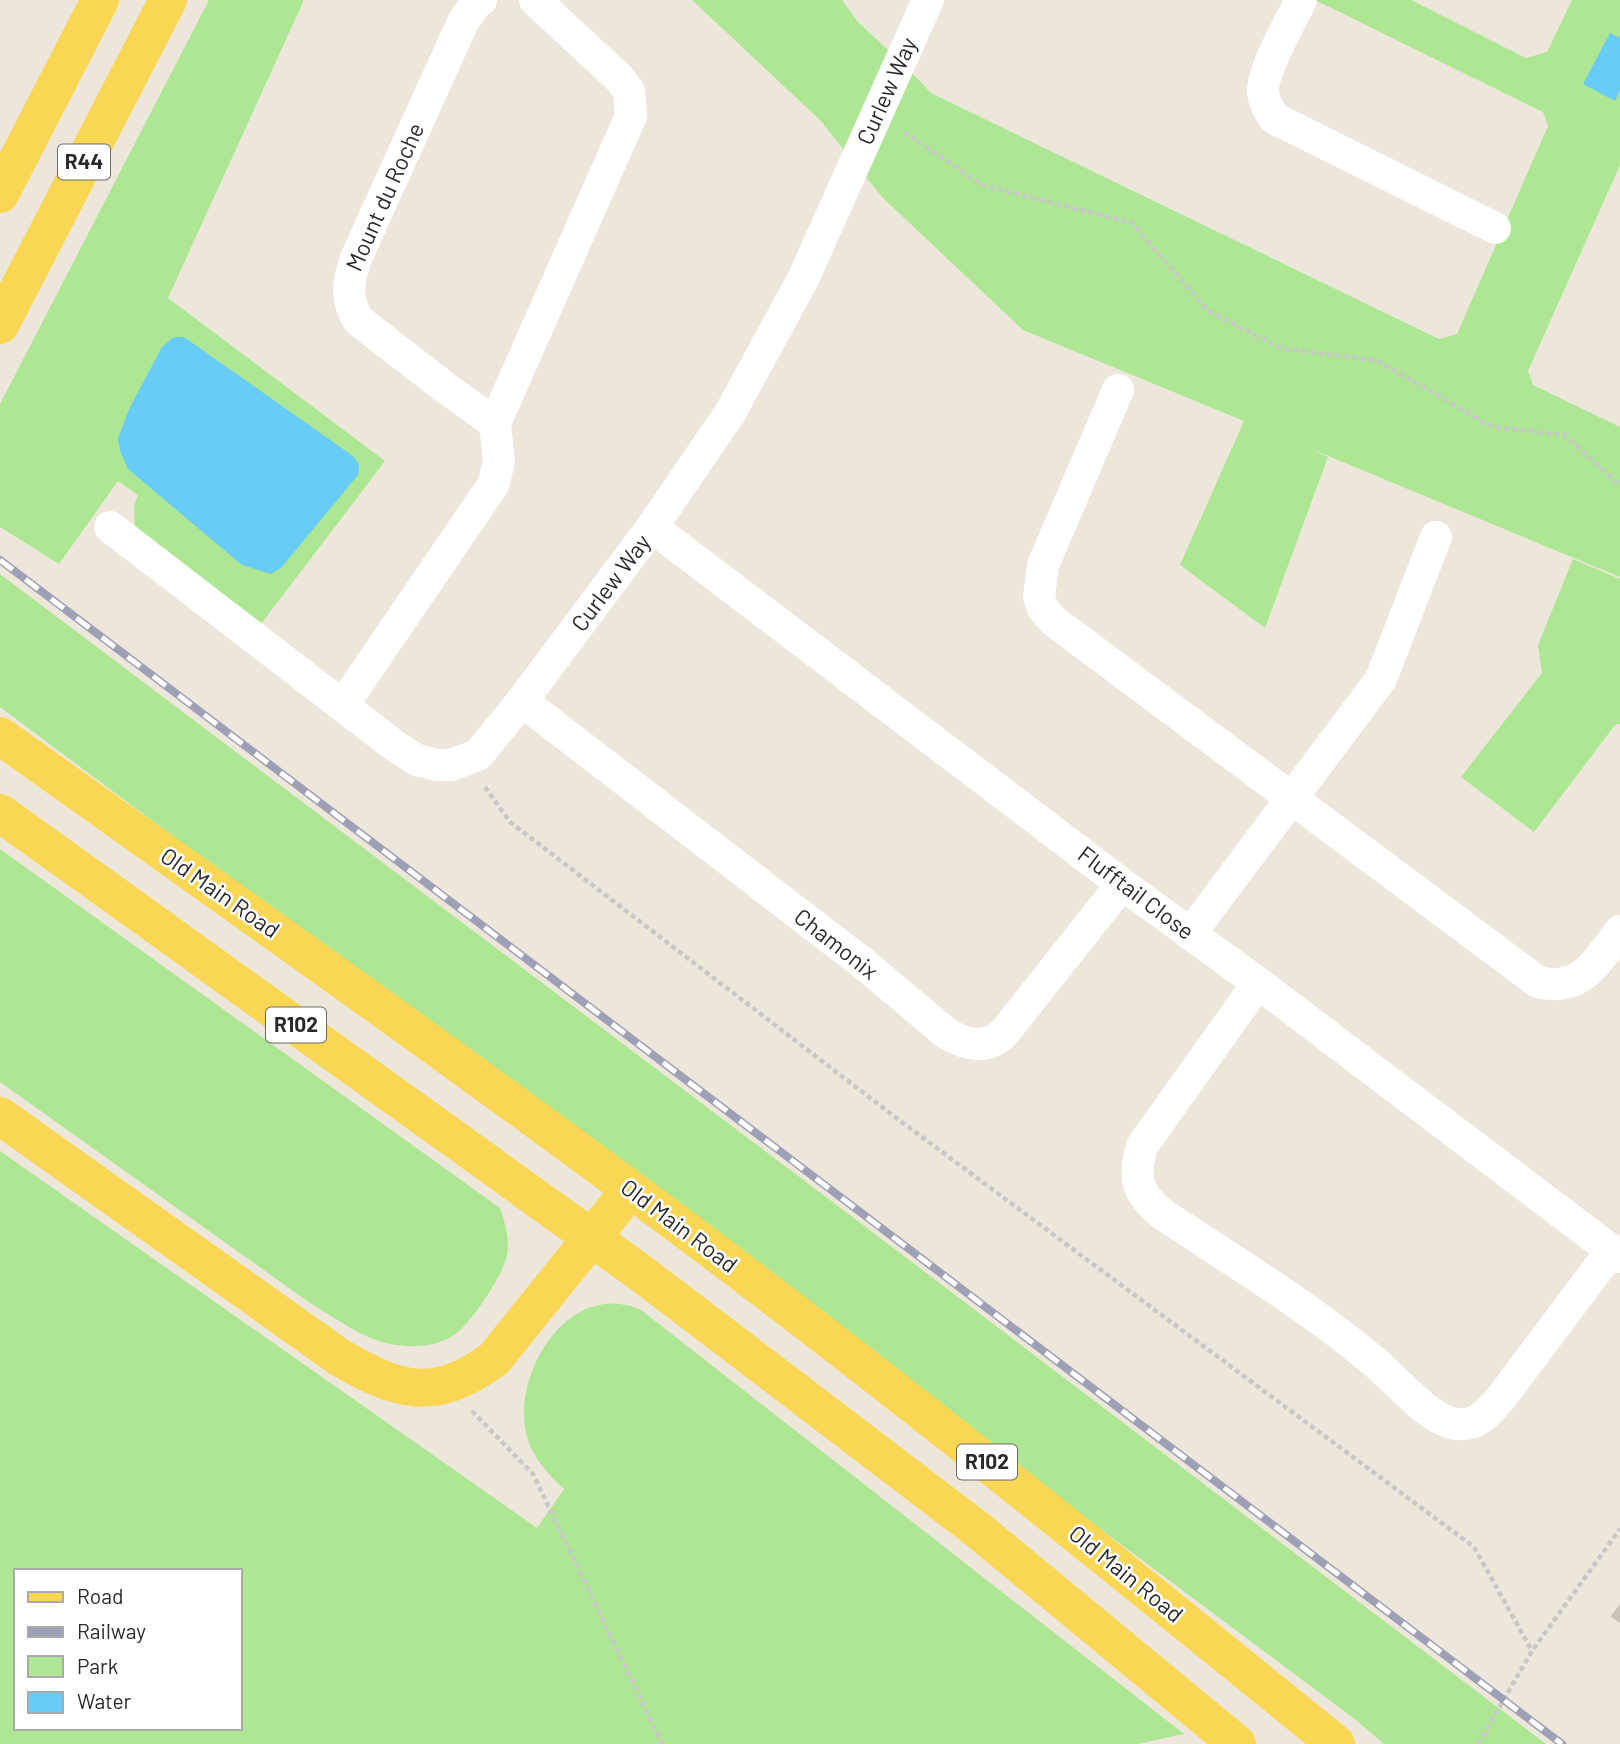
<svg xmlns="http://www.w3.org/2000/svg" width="1620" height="1744" font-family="Barlow,sans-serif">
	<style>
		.green { fill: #aee794; fill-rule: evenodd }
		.water { fill: #68ccf6 }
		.building { fill: #c8c4ba; stroke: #c9c2b5; stroke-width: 2 }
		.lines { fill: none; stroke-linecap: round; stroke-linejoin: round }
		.path { stroke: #c8c8c8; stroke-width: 4.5; stroke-dasharray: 5 3.5; stroke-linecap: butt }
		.minor { stroke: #fff; stroke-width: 32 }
		.primary { stroke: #f9d754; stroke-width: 38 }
		.rail-casing { stroke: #9ea0b6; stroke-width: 8 }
		.rail { stroke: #fff; stroke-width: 5; stroke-dasharray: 16; stroke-linecap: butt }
		.labels { text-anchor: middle; stroke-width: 5; stroke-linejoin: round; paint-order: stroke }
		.shield { fill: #fff; stroke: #6a6a6a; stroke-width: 2 }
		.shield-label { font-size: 21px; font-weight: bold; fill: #2a2a2a }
		.street-label { font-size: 23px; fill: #2a2a2a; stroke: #fff }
	</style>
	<rect width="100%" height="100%" fill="#ede6db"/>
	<g class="green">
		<path d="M209 0H304L168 298 385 461 261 624 135 528 134 506 138 495 118 481 59 564 0 527V404Z"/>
		<path d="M692 0H842L858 22 889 51 845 151 820 120Z"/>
		<path d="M1315 0H1411L1526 58 1547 52 1572 0H1620V165L1528 371 1533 385 1620 427V577L1304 446 1328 457 1265 628 1180 565 1244 421 1023 330 883 198 866 177 912 73 931 93 1439 339 1457 334 1548 126 1543 112Z"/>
		<path d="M1573 559 1620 579V724L1615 725 1534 832 1461 777 1542 673 1538 645Z"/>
		<path d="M0 574 846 1212 1546 1744H1384L1356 1720 0 707Z"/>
		<path d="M0 849 500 1208C505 1223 510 1239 507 1255 504 1274 470 1325 454 1335 438 1346 416 1348 397 1345 366 1342 336 1318 310 1303L0 1082Z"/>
		<path d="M0 1151 537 1528 564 1489C545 1471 529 1454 525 1427 516 1365 573 1279 641 1310L1184 1734 1137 1744H0ZM16 1571H240V1728H16Z"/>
	</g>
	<g class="water">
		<path d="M1610 33 1620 38V91L1615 101 1583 84Z"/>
		<path d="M174 337H184L353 456 359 464 358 475 281 568 271 574 242 565 128 469 120 451 118 438 130 407 162 347Z"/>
	</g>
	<path class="building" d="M1620 1606V1622L1612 1616Z"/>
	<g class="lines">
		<g class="path">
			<path d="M904 132 982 185 1132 223 1208 311 1281 348 1378 361 1492 427 1565 435 1620 486"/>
			<path d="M485 787 510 822 899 1120 1474 1547 1532 1651"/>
			<path d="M472 1411 533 1474 662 1744"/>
			<path d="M1478 1744 1532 1651 1620 1529"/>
		</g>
		<g class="minor">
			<path d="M481 0 476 3 463 22 356 258C348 281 345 298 358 320L447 389 495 423"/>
			<path d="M1301 0C1291 21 1261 72 1263 93 1264 103 1269 110 1274 118L1495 228"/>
			<path d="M1118 390 1043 565 1039 597 1043 609 1055 622 1538 982C1582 993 1597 961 1620 931"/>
			<path d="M110 527 395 746 417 760 436 765H451L478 755 522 701 652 527 730 413 803 279 928 0"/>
			<path d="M652 527 1122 884 1258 983 1620 1257"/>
			<path d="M522 701 864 964 947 1034C967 1045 986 1050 1004 1033L1122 884"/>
			<path d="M343 705 493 485 499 462 495 423 631 116 629 91 619 78 535 0"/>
			<path d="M1190 934 1381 679 1436 537"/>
			<path d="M1258 983 1142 1146C1133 1178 1136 1192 1161 1213 1234 1262 1310 1307 1377 1364 1397 1381 1431 1422 1457 1424 1477 1427 1489 1411 1501 1398L1612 1250"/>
		</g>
		<g class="primary">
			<path d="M0 194 100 0"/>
			<path d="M0 325 168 0"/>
			<path d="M0 736C226 897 453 1057 676 1223 901 1391 1118 1567 1336 1744"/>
			<path d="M0 813 642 1274 978 1530 1237 1744"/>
			<path d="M0 1116 339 1357C399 1392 434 1403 494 1359L630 1190"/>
		</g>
		<g class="rail-casing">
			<path id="rail" d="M0 560 1562 1744"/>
		</g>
		<use href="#rail" class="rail"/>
	</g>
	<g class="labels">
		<g class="shield">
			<rect x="58" y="144.5" width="52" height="35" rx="5"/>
			<rect x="266" y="1007.5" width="60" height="35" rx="5"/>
			<rect x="957" y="1444.5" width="60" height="35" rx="5"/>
		</g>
		<g class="shield-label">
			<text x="84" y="169">R44</text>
			<text x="296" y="1032">R102</text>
			<text x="987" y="1469">R102</text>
		</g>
		<g class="street-label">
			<text transform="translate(887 91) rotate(-66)" y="8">Curlew Way</text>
			<text transform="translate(385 197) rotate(-66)" y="8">Mount du Roche</text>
			<text transform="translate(611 583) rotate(-53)" y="8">Curlew Way</text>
			<text transform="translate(220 893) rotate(35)" y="8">Old Main Road</text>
			<text transform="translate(1136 893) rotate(37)" y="8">Flufftail Close</text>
			<text transform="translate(836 944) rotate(38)" y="8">Chamonix</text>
			<text transform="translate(679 1226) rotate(37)" y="8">Old Main Road</text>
			<text transform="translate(1126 1574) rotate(39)" y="8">Old Main Road</text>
		</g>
	</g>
	<rect x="14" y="1569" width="228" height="161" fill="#ffffff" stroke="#aaaaaa" stroke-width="2"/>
	<rect x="28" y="1592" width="35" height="10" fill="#f9d754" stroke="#aaaaaa" stroke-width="2"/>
	<text x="77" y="1604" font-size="21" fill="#2a2a2a">Road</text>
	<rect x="28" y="1627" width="35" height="10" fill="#9ea0b6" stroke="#aaaaaa" stroke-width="2"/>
	<text x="77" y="1639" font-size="21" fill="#2a2a2a">Railway</text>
	<rect x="28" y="1656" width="35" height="21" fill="#aee794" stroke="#aaaaaa" stroke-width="2"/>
	<text x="77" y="1674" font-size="21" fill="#2a2a2a">Park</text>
	<rect x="28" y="1692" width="35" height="21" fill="#68ccf6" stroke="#aaaaaa" stroke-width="2"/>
	<text x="77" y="1709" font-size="21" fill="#2a2a2a">Water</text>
</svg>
